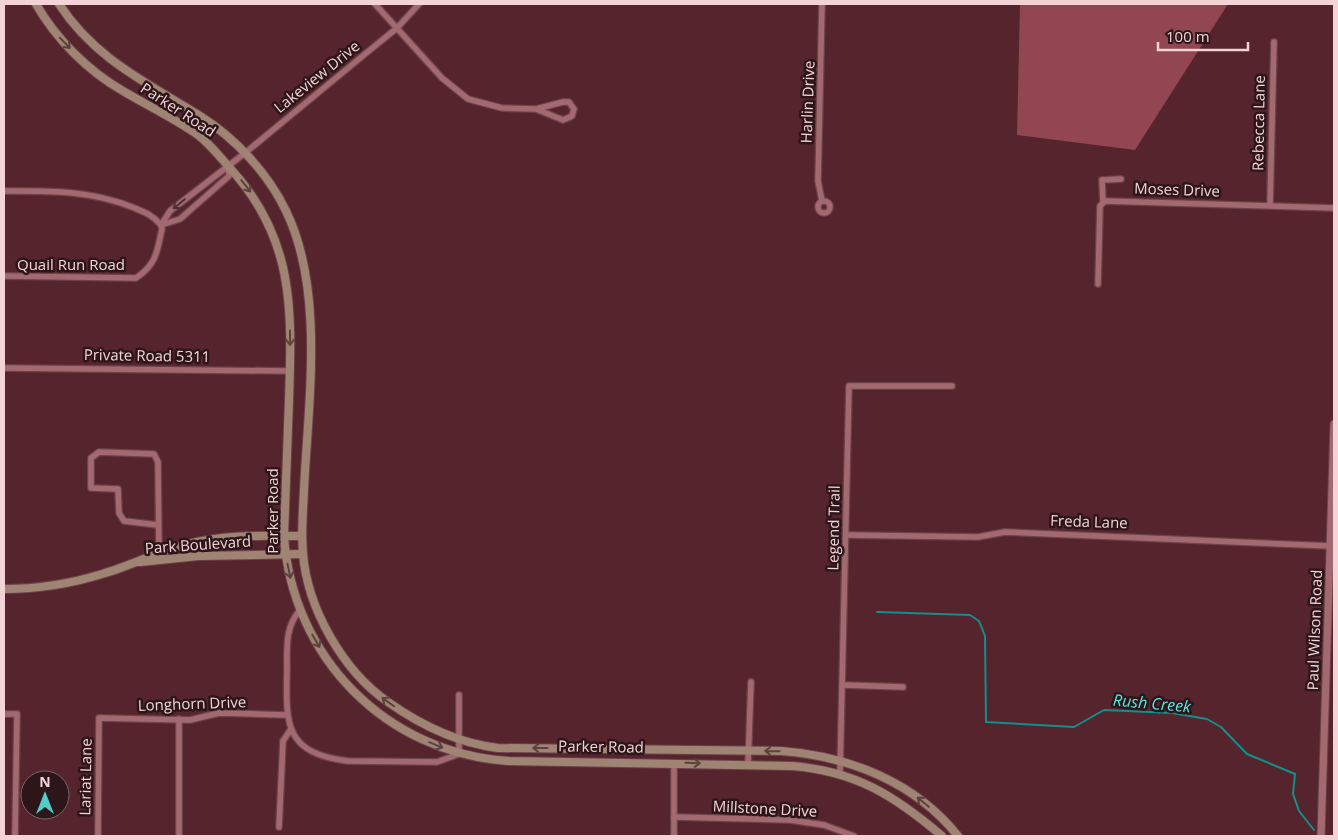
<svg xmlns="http://www.w3.org/2000/svg" width="1338" height="840" font-family="'Open Sans',sans-serif">
	<style>
		.green { fill: #914652 }
		.lines { fill: none; stroke-linecap: round; stroke-linejoin: round }
		.stream { stroke: #11908c; stroke-width: 2 }
		.minor-casing { stroke: #6d424a; stroke-width: 8 }
		.tertiary-casing { stroke: #6d424a; stroke-width: 9 }
		.secondary-casing { stroke: #6d424a; stroke-width: 10 }
		.minor { stroke: #a26970; stroke-width: 5.5 }
		.tertiary { stroke: #a26970; stroke-width: 7 }
		.secondary { stroke: #a08473; stroke-width: 8 }
		.oneway { stroke: #5b423d }
		.oneway2 { stroke: #502f33 }
		.labels { text-anchor: middle; stroke-width: 5; stroke-linejoin: round; paint-order: stroke }
		.street-label { font-size: 15px; fill: #f4d3d6; stroke: #2d1619 }
		.water-label { font-size: 16px; font-style: italic; fill: #59e9e4; stroke: #2d1619 }
	</style>
	<rect width="100%" height="100%" fill="#56242c"/>
	<path class="green" d="M1020 4H1228L1135 150 1017 135Z"/>
	<g class="lines">
		<path class="stream" d="M877 612 970 615 979 621 985 636 986 722 1074 727 1104 710 1172 713 1207 719 1221 727 1247 754 1295 774 1293 794 1299 811 1314 830"/>
		<g class="minor-casing">
			<g id="minor">
				<path d="M375 4 442 78 468 99 502 108 536 109 563 102H569L574 109 572 116 563 120 536 109"/>
				<path d="M4 191C49 191 90 190 132 207 144 212 153 215 161 225"/>
				<circle cx="824" cy="207" r="6"/>
				<path d="M822 201 818 181 822 4"/>
				<path d="M1103 202 1102 180 1121 179"/>
				<path d="M1270 205 1274 42"/>
				<path d="M161 225 180 219 229 176 228 166"/>
				<path d="M4 276 136 278C157 264 157 251 162 229L161 225 170 211 245 153 365 54 397 28 419 4"/>
				<path d="M1098 284 1100 206 1105 201 1334 208"/>
				<path d="M4 368 290 371"/>
				<path d="M158 525 124 521 119 513 118 489 91 488V458L99 452 154 454 158 462 159 552"/>
				<path d="M846 535 978 537 1005 532 1331 546"/>
				<path d="M300 610C285 627 287 647 287 668 286 723 283 753 348 761L437 762 459 754V695"/>
				<path d="M844 685 903 687"/>
				<path d="M4 714H17L15 836"/>
				<path d="M748 765 751 682"/>
				<path d="M840 773 849 386H952"/>
				<path d="M674 817 790 820 824 825 854 836"/>
				<path d="M279 827 283 741 291 729"/>
				<path d="M98 836 99 718 190 720 219 713 286 715"/>
				<path d="M179 836V719"/>
				<path d="M674 836V763"/>
			</g>
		</g>
		<g class="tertiary-casing">
			<path id="tertiary" d="M1321 836 1334 424"/>
		</g>
		<g class="secondary-casing">
			<g id="secondary">
				<path d="M36 4C56 39 88 71 123 91 148 106 174 118 198 135 210 144 219 156 229 167 295 238 292 310 289 400 287 445 286 491 284 536 292 657 386 753 508 761L792 766C856 771 895 796 942 836"/>
				<path d="M59 4C95 59 146 82 200 116 235 138 268 173 286 211 325 291 308 404 304 490 303 511 301 532 303 553 307 608 343 671 388 702 422 726 457 743 498 748L781 751C849 756 915 782 958 836"/>
				<path d="M140 562 198 556 303 554"/>
				<path d="M4 589C37 589 70 584 102 574 131 566 158 551 188 544 226 534 264 536 302 536"/>
			</g>
		</g>
		<use href="#minor" class="minor"/>
		<use href="#tertiary" class="tertiary"/>
		<use href="#secondary" class="secondary"/>
	</g>
	<defs><path id="oneway-shaft" d="M-6 0H5M1.5-3L5.5 0L1.5 3" fill="none" stroke-width="1.6" stroke-linecap="round" stroke-linejoin="round" transform="scale(1.25)"/></defs>
	<g class="oneway">
		<use href="#oneway-shaft" transform="translate(65 43) rotate(46)"/>
		<use href="#oneway-shaft" transform="translate(246 186) rotate(52)"/>
		<use href="#oneway-shaft" transform="translate(290 338) rotate(90)"/>
		<use href="#oneway-shaft" transform="translate(289 571) rotate(78)"/>
		<use href="#oneway-shaft" transform="translate(316 641) rotate(60)"/>
		<use href="#oneway-shaft" transform="translate(388 702) rotate(-145)"/>
		<use href="#oneway-shaft" transform="translate(436 745) rotate(22)"/>
		<use href="#oneway-shaft" transform="translate(540 748) rotate(180)"/>
		<use href="#oneway-shaft" transform="translate(772 751) rotate(-179)"/>
		<use href="#oneway-shaft" transform="translate(693 763) rotate(2)"/>
		<use href="#oneway-shaft" transform="translate(923 802) rotate(-140)"/>
	</g>
	<use class="oneway2" href="#oneway-shaft" transform="translate(179 204) rotate(141)"/>
	<g class="labels">
		<g class="street-label">
			<text transform="translate(317 77) rotate(-39)" y="5">Lakeview Drive</text>
			<text transform="translate(808 102) rotate(-88)" y="5">Harlin Drive</text>
			<text transform="translate(178 110) rotate(33)" y="5">Parker Road</text>
			<text transform="translate(1259 123) rotate(-89)" y="5">Rebecca Lane</text>
			<text transform="translate(1177 190) rotate(2)" y="5">Moses Drive</text>
			<text x="71" y="270">Quail Run Road</text>
			<text transform="translate(147 356) rotate(1)" y="5">Private Road 5311</text>
			<text transform="translate(273 511) rotate(-90)" y="5">Parker Road</text>
			<text transform="translate(1089 522) rotate(2)" y="5">Freda Lane</text>
			<text transform="translate(834 528) rotate(-89)" y="5">Legend Trail</text>
			<text transform="translate(198 545) rotate(-4)" y="5">Park Boulevard</text>
			<text transform="translate(1315 630) rotate(-88)" y="5">Paul Wilson Road</text>
			<text transform="translate(192 704) rotate(-2)" y="5">Longhorn Drive</text>
			<text transform="translate(601 747) rotate(1)" y="5">Parker Road</text>
			<text transform="translate(86 777) rotate(-89)" y="5">Lariat Lane</text>
			<text transform="translate(765 809) rotate(3)" y="5">Millstone Drive</text>
		</g>
		<g class="water-label">
			<text transform="translate(1152 703) rotate(5)" y="6">Rush Creek</text>
		</g>
	</g>
	<rect width="1338" height="840" fill="none" stroke="#f4d3d6" stroke-width="10"/>
	<g transform="translate(45 795)"><circle r="24" fill="#2d1619" stroke="#7d6265"/>
	<path d="M0-4L9 19L0 12L-9 19Z" fill="#53cdc9"/>
	<text y="-8" font-size="14" font-weight="bold" text-anchor="middle" fill="#f4d3d6">N</text>
	</g>
	<path d="M1158 42v8h90v-8" fill="none" stroke="#f4d3d6" stroke-width="2.5"/>
	<text x="1166" y="42" font-size="15" fill="#f4d3d6" stroke="#2d1619" stroke-width="4" paint-order="stroke">100 m</text>
</svg>
